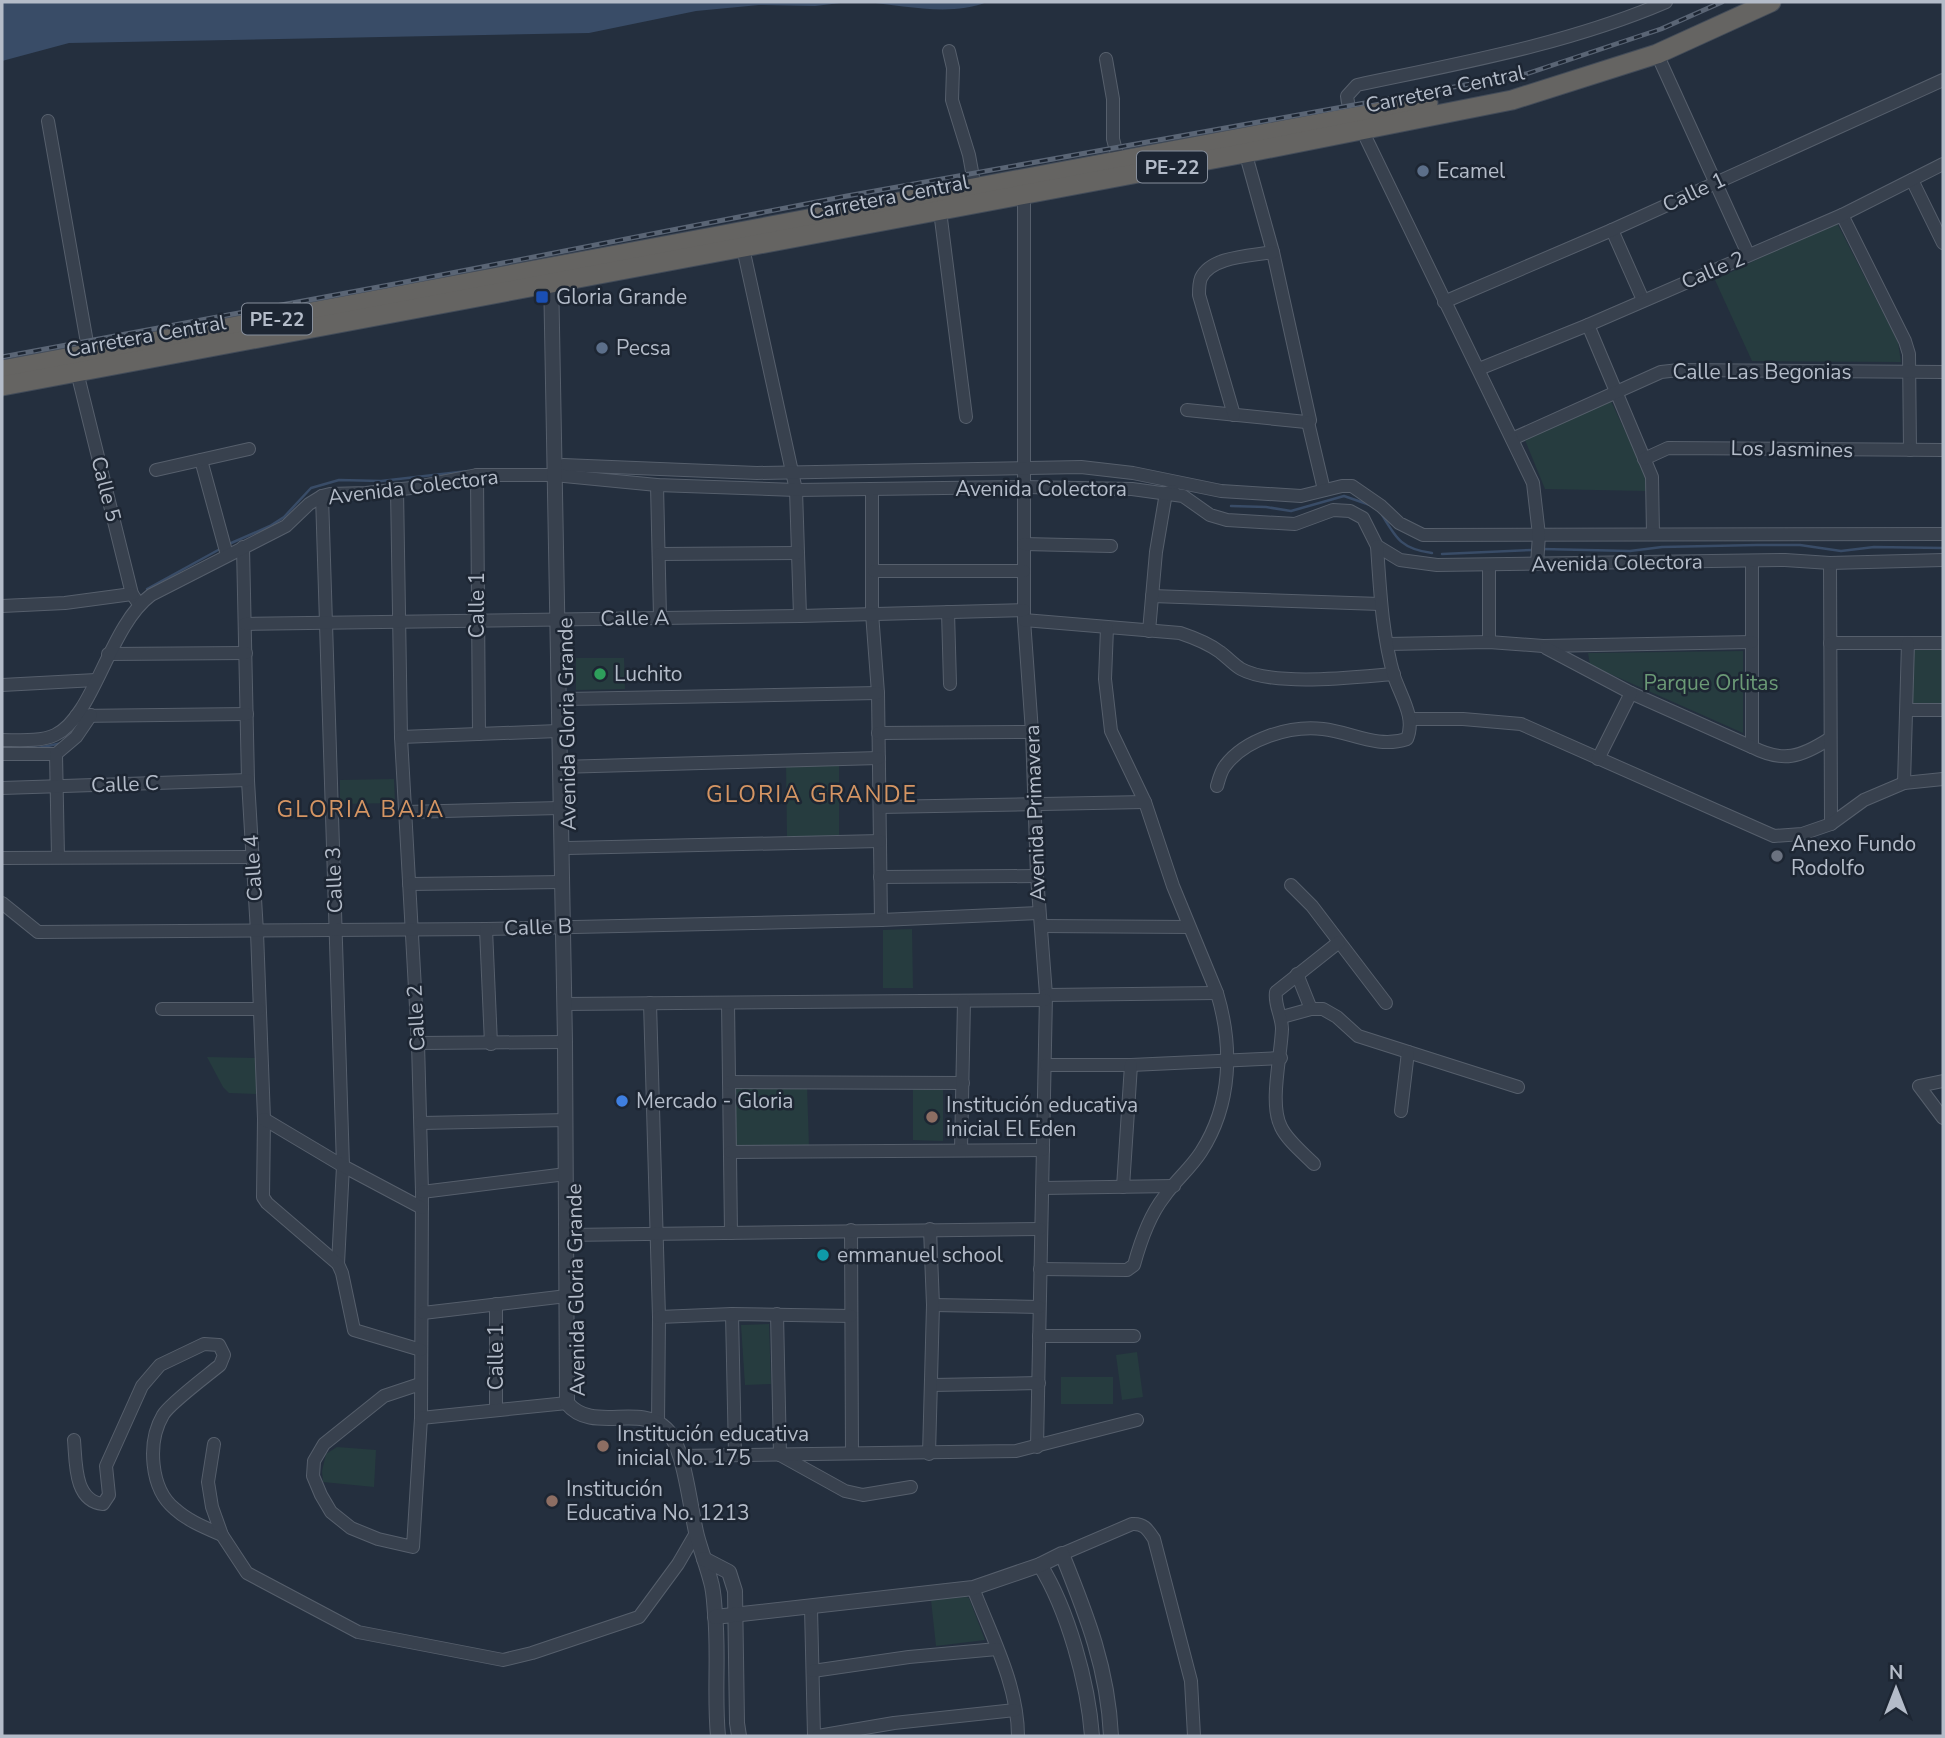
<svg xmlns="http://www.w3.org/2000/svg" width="1945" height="1738" font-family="'Nunito Sans',sans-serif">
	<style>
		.green { fill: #263c3f }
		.water { fill: #394c67 }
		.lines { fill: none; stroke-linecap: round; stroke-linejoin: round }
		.stream { stroke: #394c67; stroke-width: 2.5 }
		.minor-casing { stroke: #565f6c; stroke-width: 14 }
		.tertiary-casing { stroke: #565f6c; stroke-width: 16 }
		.trunk-casing { stroke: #434c59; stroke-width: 21 }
		.minor { stroke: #38414e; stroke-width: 12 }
		.tertiary { stroke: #38414e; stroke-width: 14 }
		.trunk { stroke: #656462; stroke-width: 19 }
		.rail-casing { stroke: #5a6575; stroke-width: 5 }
		.rail { stroke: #1d2633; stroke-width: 2.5; stroke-dasharray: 8; stroke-linecap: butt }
		.service-dot { fill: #5c6f8a; stroke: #1d2633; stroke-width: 2.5 }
		.transit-dot { fill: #1a4fb4; stroke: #1d2633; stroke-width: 2.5 }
		.leisure-dot { fill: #2e9e5b; stroke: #1d2633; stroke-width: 2.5 }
		.worship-dot { fill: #6b7280; stroke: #1d2633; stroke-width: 2.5 }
		.shop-dot { fill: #3f7fe0; stroke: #1d2633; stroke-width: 2.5 }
		.education-dot { fill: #8d6e63; stroke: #1d2633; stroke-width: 2.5 }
		.culture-dot { fill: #0f9aa8; stroke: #1d2633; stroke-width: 2.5 }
		.labels { text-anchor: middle; stroke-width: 5; stroke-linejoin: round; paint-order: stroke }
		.shield { fill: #1d2633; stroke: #878f9c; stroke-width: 2 }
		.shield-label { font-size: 19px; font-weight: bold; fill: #b4bcc9 }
		.street-label { font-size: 21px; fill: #b4bcc9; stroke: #1d2633 }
		.poi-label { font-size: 21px; fill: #b4bcc9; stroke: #1d2633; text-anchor: start }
		.park-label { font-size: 21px; fill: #6b9a76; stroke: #1d2633 }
		.neighbourhood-label { font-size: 23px; letter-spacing: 2px; fill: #d59563; stroke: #1d2633 }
	</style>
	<rect width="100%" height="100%" fill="#242f3e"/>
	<g class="green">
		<path d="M1836 221 1898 342 1901 362 1752 361 1715 280Z"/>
		<path d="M1610 399 1645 474 1646 491 1545 489 1525 440Z"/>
		<rect x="1913" y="650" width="30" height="54"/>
		<path d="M1743 651V733L1590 665 1588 653Z"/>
		<path d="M576 658H624L625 689 576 690Z"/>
		<path d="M786 765H839V837H787Z"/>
		<path d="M394 779 395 803 340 804V780Z"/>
		<path d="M912 929 913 988H883V930Z"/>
		<path d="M207 1057 256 1058V1094L229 1093 223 1087Z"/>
		<path d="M731 1084 807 1085 809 1147 732 1146Z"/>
		<path d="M913 1086 943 1087V1141L913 1140Z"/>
		<path d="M769 1324 771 1384 745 1385 741 1325Z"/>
		<path d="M1137 1352 1143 1397 1122 1400 1116 1355Z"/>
		<rect x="1061" y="1377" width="52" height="27"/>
		<path d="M337 1447 376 1450 374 1487 323 1482 322 1471 326 1454Z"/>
		<path d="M966 1597 969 1598 985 1640 936 1646 931 1600Z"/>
	</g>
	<g class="water">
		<path d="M2 2H849L815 6 759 5 696 11 589 33 69 43 2 61Z"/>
		<path d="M864 2H987C949 17 904 5 864 2Z"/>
	</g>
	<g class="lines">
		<g class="stream">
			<path d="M1231 506 1266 507 1291 511 1344 496 1370 505"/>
			<path d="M1381 513C1396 538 1401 549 1432 553"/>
			<path d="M229 544 270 526 284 517 311 488 339 480 381 481 468 471"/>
			<path d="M1542 549 1630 551 1662 547 1757 545H1800L1841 551 1874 547 1943 548"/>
			<path d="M1442 554 1532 550"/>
			<path d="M147 589 220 549"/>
			<path d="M20 746 38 748 62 743"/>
		</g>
		<g class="minor-casing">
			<g id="minor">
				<path d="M949 51 953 68 952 100 969 155 975 188"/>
				<path d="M1657 54 1748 254"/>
				<path d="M1106 59 1113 99V139L1119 162"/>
				<path d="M48 121 89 354"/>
				<path d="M1912 180 1943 243"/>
				<path d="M1024 188V620L1032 732 1037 876 1046 995 1037 1447"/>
				<path d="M940 211 966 417"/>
				<path d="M1842 215 1905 341 1909 354 1910 450"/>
				<path d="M1612 230 1643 300"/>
				<path d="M743 248 796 490 800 616"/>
				<path d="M1444 302 1612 230 1943 80"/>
				<path d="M1588 325 1652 477 1653 534"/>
				<path d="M1479 369 1588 325 1842 215 1943 164"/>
				<path d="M77 372 132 594 139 604"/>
				<path d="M1187 410 1306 422 1310 420 1273 252 1244 148"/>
				<path d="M1234 415 1199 295C1199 289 1199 283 1201 278 1211 256 1252 256 1273 252"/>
				<path d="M1308 422 1324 490"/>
				<path d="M1512 439 1661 372 1679 370 1943 372"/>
				<path d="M1644 459 1668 448 1943 450"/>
				<path d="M201 460 227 555"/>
				<path d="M563 465 757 473 1081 467 1133 473 1221 491 1301 496 1342 486H1352L1381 506 1399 523 1423 535 1943 534"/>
				<path d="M156 470 249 449"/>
				<path d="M477 475 479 734"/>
				<path d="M657 485 660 617"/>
				<path d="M397 489 401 737 418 1043 422 1192 421 1418 413 1547 378 1539 351 1528 331 1512 321 1495 313 1476 314 1461 324 1444 384 1396 420 1384"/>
				<path d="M872 489V613L878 693 881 920"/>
				<path d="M322 496 343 1166 338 1264"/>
				<path d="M1024 544 1111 546"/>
				<path d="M243 547 248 781 257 932 264 1119 263 1197 267 1203 338 1264 342 1273 354 1330 421 1350"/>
				<path d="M659 554 798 553"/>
				<path d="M1752 561V747C1783 763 1801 757 1829 739"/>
				<path d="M1830 563 1831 824"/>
				<path d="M1537 564 1539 535 1533 483 1362 130C1355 119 1348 110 1347 96L1357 85C1461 63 1568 44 1666 2"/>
				<path d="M874 571H1024"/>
				<path d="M1152 596 1380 604"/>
				<path d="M2 606 65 603 132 594"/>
				<path d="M948 612 950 684"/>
				<path d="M1024 620 1180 633C1195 638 1208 643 1220 652 1227 657 1234 665 1241 669 1274 687 1356 677 1394 674"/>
				<path d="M245 624 800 616 1024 610"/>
				<path d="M1149 631 1156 552 1166 493 1173 491"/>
				<path d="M1489 642V565"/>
				<path d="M1830 643H1943"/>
				<path d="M1388 644 1489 642 1543 646 1752 642"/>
				<path d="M1546 648 1631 693 1752 747"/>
				<path d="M108 654 246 653"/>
				<path d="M2 685 96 680"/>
				<path d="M566 699 878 693"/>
				<path d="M1908 710H1943"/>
				<path d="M76 716 247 714"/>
				<path d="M1410 719H1463L1521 724 1774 836 1802 834 1831 824 1864 800 1904 783 1943 779"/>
				<path d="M878 733 1032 732"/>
				<path d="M401 737 558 731"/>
				<path d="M2 740C18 740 40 742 55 735 94 717 109 626 151 595L286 526 309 504 322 496 330 494 366 493 411 488 477 475H554L657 485 796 490 1024 487 1132 489 1183 496 1210 515 1227 520 1295 524 1333 510 1350 511 1363 518 1377 546 1400 560 1437 565 1785 560 1830 563 1943 560"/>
				<path d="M2 754H56L76 737 91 715"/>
				<path d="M56 754 58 857"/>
				<path d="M1598 759 1631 693"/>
				<path d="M559 767 879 758"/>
				<path d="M1904 783 1908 643"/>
				<path d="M1217 786C1219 779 1221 771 1225 766 1245 739 1290 725 1323 729 1351 732 1377 749 1407 739 1416 718 1401 697 1394 676 1382 635 1380 589 1377 546"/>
				<path d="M2 788 248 780"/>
				<path d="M880 807 1145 802"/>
				<path d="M406 812 560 808"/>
				<path d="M568 848 880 841"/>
				<path d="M2 858 252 857"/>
				<path d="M880 877 1037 876"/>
				<path d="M409 884 562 882"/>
				<path d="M1291 885 1312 906 1386 1003"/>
				<path d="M2 903 38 932 486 929 881 920 1039 913"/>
				<path d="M1041 926 1189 927"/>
				<path d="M486 929 491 1044"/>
				<path d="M1297 974 1311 1009"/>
				<path d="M1046 995 1217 993"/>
				<path d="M650 1003 659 1317 658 1423"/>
				<path d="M728 1003 731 1233"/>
				<path d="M564 1004 1045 1000"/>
				<path d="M162 1009H259"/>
				<path d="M1282 1017 1311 1009H1323L1337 1017 1358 1036 1518 1087"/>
				<path d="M418 1043 565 1042"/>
				<path d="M1046 1065H1131L1281 1058"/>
				<path d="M1943 1081 1919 1086 1943 1118"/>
				<path d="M729 1082 963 1083"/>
				<path d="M1401 1111 1408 1052"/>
				<path d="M264 1119 343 1166 422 1208"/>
				<path d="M421 1123 566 1120"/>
				<path d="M961 1150 964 1001"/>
				<path d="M730 1152 1043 1150"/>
				<path d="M1314 1164C1303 1153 1287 1140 1281 1127 1269 1104 1281 1057 1282 1029 1282 1016 1274 1005 1276 992L1339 942"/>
				<path d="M1123 1187 1131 1065"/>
				<path d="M1043 1188 1174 1186"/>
				<path d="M422 1192 566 1174"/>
				<path d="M851 1230 852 1453"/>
				<path d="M566 1235 1040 1229"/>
				<path d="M1040 1269 1127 1270 1134 1265C1140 1243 1149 1216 1164 1197 1175 1181 1190 1169 1201 1152 1232 1104 1233 1046 1217 993L1173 886 1145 802 1111 731 1105 679 1107 628"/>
				<path d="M496 1304V1410"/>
				<path d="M933 1305 1039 1307"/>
				<path d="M423 1313 575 1295"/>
				<path d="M732 1314 735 1455"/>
				<path d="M777 1314 780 1455"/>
				<path d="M659 1317 732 1314 851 1316"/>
				<path d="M1039 1336H1134"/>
				<path d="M932 1385 1039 1383"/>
				<path d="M421 1418 567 1403"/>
				<path d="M74 1440C76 1463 74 1501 103 1504L109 1495 106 1466 142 1386 160 1365 204 1344 219 1345 224 1355 220 1365C208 1375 169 1404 163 1415 147 1442 150 1489 175 1509 188 1521 206 1528 222 1535"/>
				<path d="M214 1444 208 1482 212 1507 222 1535 247 1573 358 1632 503 1660 532 1653 639 1617 678 1564 696 1533"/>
				<path d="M929 1454 933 1305 930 1229"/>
				<path d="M780 1455 845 1491 863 1495 911 1487"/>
				<path d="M680 1456 1016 1451 1137 1420"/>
				<path d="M1062 1554 1132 1524C1144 1523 1148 1530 1154 1539L1191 1681 1194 1736"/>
				<path d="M973 1588C991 1635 1018 1685 1018 1736"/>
				<path d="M811 1608 814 1736"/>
				<path d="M813 1671 909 1657 997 1649"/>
				<path d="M818 1736 894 1723 1015 1710"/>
			</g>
		</g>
		<g class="tertiary-casing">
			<g id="tertiary">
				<path d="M551 273 565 1042 567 1403C592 1434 639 1403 666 1429 685 1447 690 1509 697 1536 701 1551 707 1566 711 1582 714 1592 714 1603 715 1613 719 1654 714 1695 718 1736"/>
				<path d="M704 1559 729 1572 735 1591 737 1723 739 1736"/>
				<path d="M1040 1565C1068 1610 1088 1683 1092 1736"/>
				<path d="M715 1617 973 1588 1040 1565 1062 1554C1087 1616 1108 1669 1111 1736"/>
			</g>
		</g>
		<g class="trunk-casing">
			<g id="trunk">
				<path d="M2 370 1428 103"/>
				<path d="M2 386 1245 153 1512 100 1657 54 1771 2"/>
			</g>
		</g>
		<use href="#minor" class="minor"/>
		<use href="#tertiary" class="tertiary"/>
		<use href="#trunk" class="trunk"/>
		<g class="rail-casing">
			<path id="rail" d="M2 357 400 283 847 196 1526 74 1661 29 1722 2"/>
		</g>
		<use href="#rail" class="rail"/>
	</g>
	<g class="service-dot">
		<circle cx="1423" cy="171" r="7"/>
		<circle cx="602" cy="348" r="7"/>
	</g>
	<rect class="transit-dot" x="535" y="290" width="14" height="14" rx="3.5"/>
	<circle class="leisure-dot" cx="600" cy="674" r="7"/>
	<circle class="worship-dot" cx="1777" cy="856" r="7"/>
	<circle class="shop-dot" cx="622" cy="1101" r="7"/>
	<g class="education-dot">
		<circle cx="932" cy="1117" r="7"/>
		<circle cx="603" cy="1446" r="7"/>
		<circle cx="552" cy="1501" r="7"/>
	</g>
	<circle class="culture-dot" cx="823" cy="1255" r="7"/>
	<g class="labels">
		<g class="shield">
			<rect x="1137" y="151.5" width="70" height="31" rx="5"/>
			<rect x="242" y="303.5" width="70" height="31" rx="5"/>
		</g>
		<g class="shield-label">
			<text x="1172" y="174">PE-22</text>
			<text x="277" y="326">PE-22</text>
		</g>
		<g class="street-label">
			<text transform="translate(1445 89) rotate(-12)" y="7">Carretera Central</text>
			<text transform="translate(1694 192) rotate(-25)" y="7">Calle 1</text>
			<text transform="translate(889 197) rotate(-11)" y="7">Carretera Central</text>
			<text transform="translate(1713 270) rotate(-23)" y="7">Calle 2</text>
			<text transform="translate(146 336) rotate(-10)" y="7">Carretera Central</text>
			<text x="1762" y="379">Calle Las Begonias</text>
			<text transform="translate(1792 449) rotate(1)" y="7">Los Jasmines</text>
			<text transform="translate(413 487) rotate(-7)" y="7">Avenida Colectora</text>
			<text transform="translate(106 489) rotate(76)" y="7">Calle 5</text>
			<text x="1041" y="496">Avenida Colectora</text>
			<text transform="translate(1617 563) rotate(-1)" y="7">Avenida Colectora</text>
			<text transform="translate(477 605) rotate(-90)" y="7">Calle 1</text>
			<text transform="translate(635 618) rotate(-1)" y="7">Calle A</text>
			<text transform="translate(567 724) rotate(-91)" y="7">Avenida Gloria Grande</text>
			<text transform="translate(125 784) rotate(-2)" y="7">Calle C</text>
			<text transform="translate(1035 813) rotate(-92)" y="7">Avenida Primavera</text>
			<text transform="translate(253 868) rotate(-94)" y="7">Calle 4</text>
			<text transform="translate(334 880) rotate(-92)" y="7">Calle 3</text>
			<text transform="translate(538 927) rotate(-2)" y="7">Calle B</text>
			<text transform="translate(416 1018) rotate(-93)" y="7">Calle 2</text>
			<text transform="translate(576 1290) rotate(-91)" y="7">Avenida Gloria Grande</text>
			<text transform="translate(496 1357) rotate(-90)" y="7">Calle 1</text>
		</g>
		<g class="poi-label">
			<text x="1437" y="178">Ecamel</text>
			<text x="556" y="304">Gloria Grande</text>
			<text x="616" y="355">Pecsa</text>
			<text x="614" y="681">Luchito</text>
			<text x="1791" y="851">Anexo Fundo<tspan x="1791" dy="24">Rodolfo</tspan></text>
			<text x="636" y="1108">Mercado - Gloria</text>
			<text x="946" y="1112">Institución educativa<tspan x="946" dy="24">inicial El Eden</tspan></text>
			<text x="837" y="1262">emmanuel school</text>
			<text x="617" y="1441">Institución educativa<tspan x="617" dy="24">inicial No. 175</tspan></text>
			<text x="566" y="1496">Institución<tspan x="566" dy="24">Educativa No. 1213</tspan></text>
		</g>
		<g class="park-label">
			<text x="1711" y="690">Parque Orlitas</text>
		</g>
		<g class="neighbourhood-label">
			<text x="812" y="802">GLORIA GRANDE</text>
			<text x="361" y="817">GLORIA BAJA</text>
		</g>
	</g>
	<rect width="1945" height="1738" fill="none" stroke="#b4bcc9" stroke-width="7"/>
	<g transform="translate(1896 1689)" stroke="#1d2633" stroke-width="5" paint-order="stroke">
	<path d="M0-5L12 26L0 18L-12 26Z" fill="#b4bcc9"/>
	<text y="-10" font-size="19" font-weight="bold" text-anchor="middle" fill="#b4bcc9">N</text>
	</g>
</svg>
